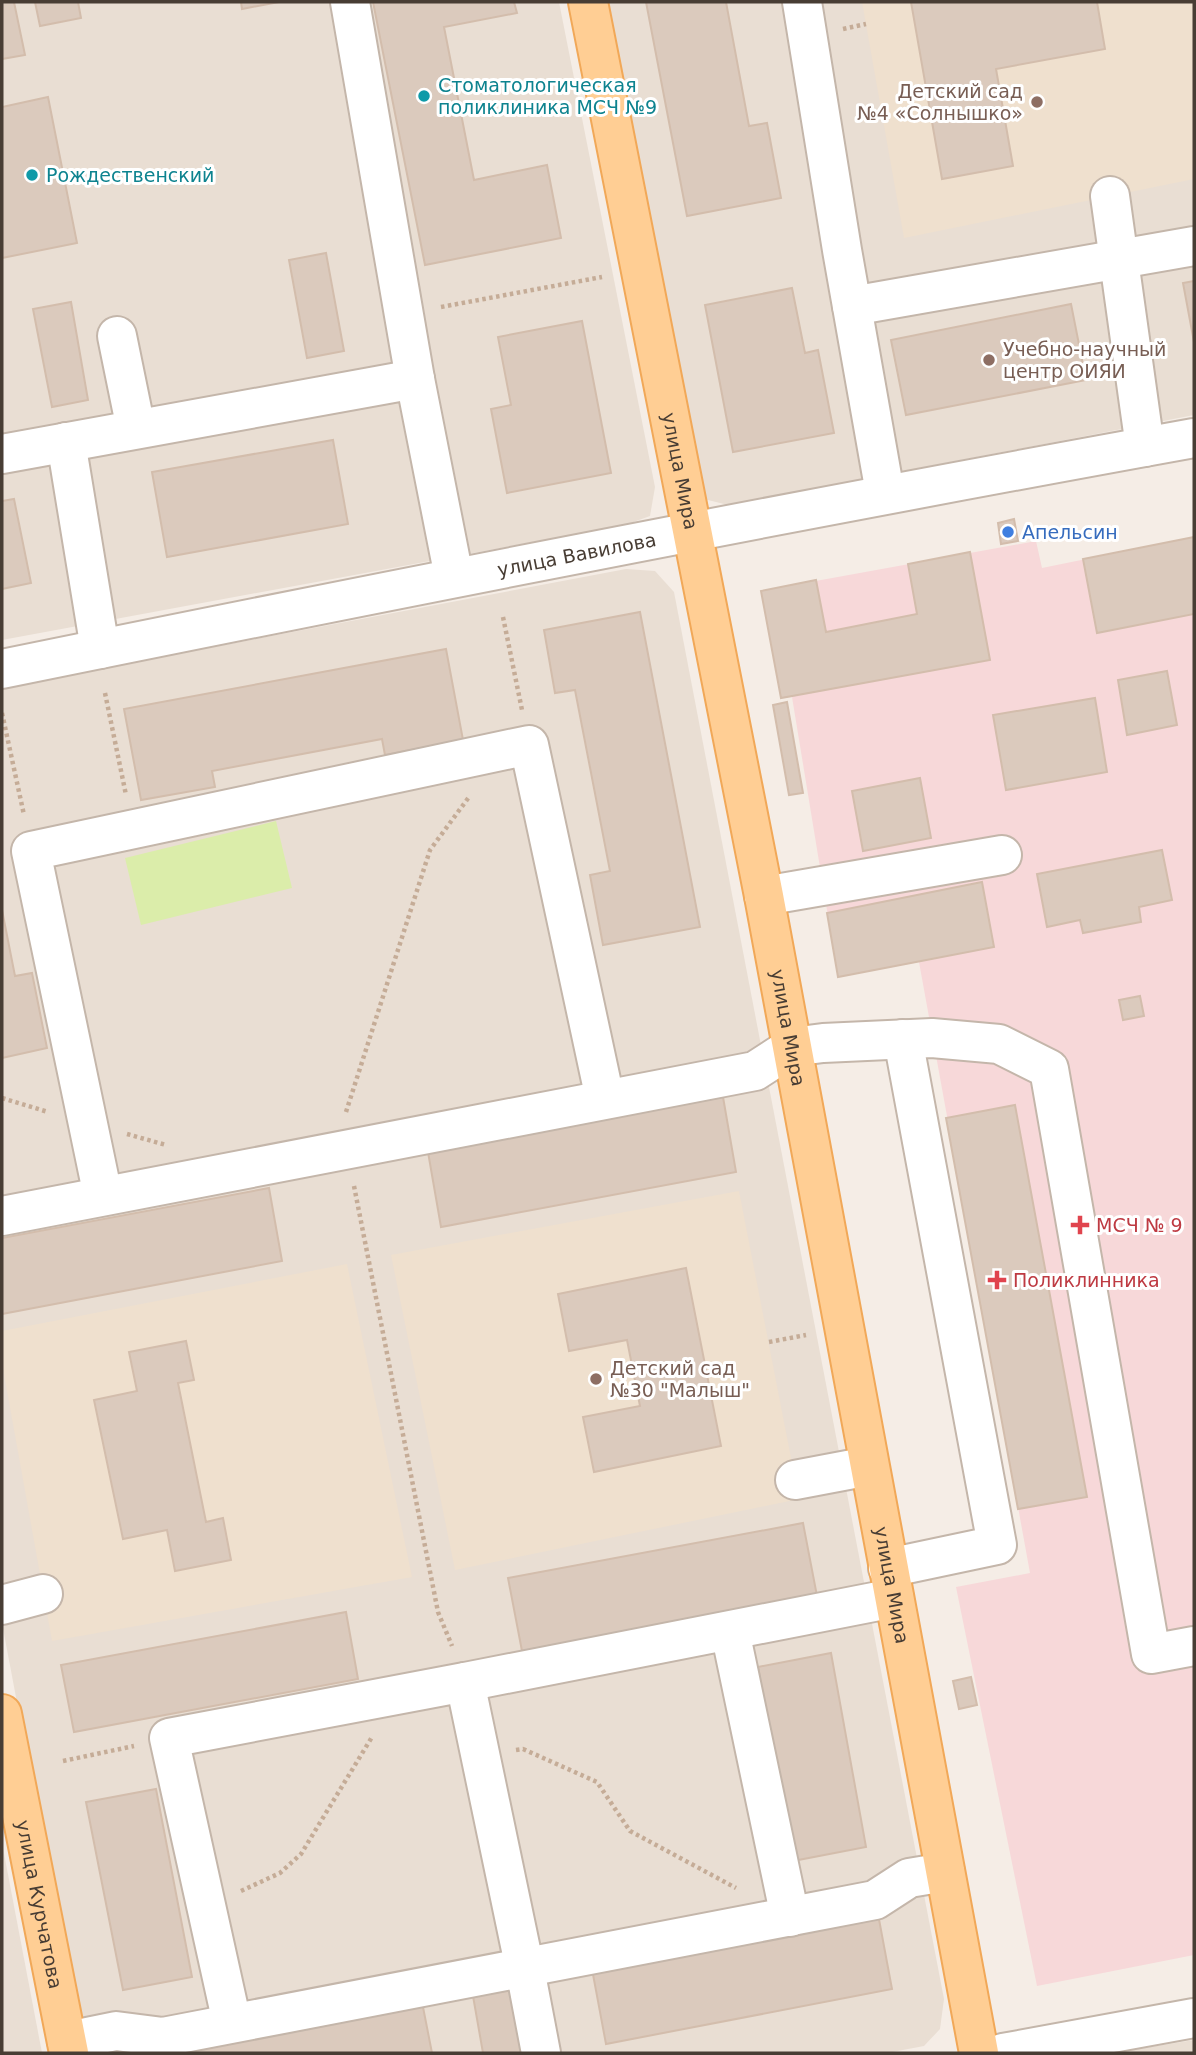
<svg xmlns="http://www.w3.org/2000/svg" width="1196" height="2055" font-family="'DejaVu Sans',sans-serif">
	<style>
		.residential { fill: #e9ded3 }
		.education { fill: #efe0ce }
		.medical { fill: #f7d8d9 }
		.green { fill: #dbedaa }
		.building { fill: #dbcabd; stroke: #d3bdac; stroke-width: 2 }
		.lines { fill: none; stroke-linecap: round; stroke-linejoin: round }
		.minor-casing { stroke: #c4b6aa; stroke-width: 42 }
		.major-casing { stroke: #f1a858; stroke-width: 42 }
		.path { stroke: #c5ac97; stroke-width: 4.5; stroke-dasharray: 3.5 3.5; stroke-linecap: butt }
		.minor { stroke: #fff; stroke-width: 38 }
		.major { stroke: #ffce94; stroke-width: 38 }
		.culture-dot { fill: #0f9aa8; stroke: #fff; stroke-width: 2.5 }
		.education-dot { fill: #8d6e63; stroke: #fff; stroke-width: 2.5 }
		.shop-dot { fill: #3f7fe0; stroke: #fff; stroke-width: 2.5 }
		.health-dot { fill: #e0444e; stroke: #fff; stroke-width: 2.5 }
		.labels { text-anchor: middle; stroke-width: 6; stroke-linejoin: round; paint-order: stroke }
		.culture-label { font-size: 19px; fill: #0d838f; stroke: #fff; text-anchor: start }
		.education-label { font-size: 19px; fill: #785e54; stroke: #fff; text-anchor: start }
		.street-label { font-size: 19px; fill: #483d34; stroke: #fff }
		.shop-label { font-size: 19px; fill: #366cbe; stroke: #fff; text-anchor: start }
		.health-label { font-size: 19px; fill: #be3a42; stroke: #fff; text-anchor: start }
	</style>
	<rect width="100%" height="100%" fill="#f5ede6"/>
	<g class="residential">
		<path d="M2 2H559L655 487 650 516 625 525 2 640Z"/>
		<path d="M600 2H1194V415L728 505 704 499Z"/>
		<path d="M626 569 655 571 674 592 944 1999 940 2029 924 2046 887 2053H83L2 1623V687Z"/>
		<path d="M2 1843 42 2053H2Z"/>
		<path d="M1194 2040V2053H1113Z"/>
	</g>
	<g class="education">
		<path d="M862 2H1194V179L904 238Z"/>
		<path d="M739 1191 799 1499 455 1570 391 1255Z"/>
		<path d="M347 1264 412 1577 52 1641 2 1363V1331Z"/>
	</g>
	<path class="medical" d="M1194 537V1955L1037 1986 956 1587 1030 1573 919 962 838 977 792 697 781 698 761 591 1036 541 1042 568Z"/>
	<path class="green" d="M276 821 292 888 141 925 125 858Z"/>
	<g class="building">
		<path d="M2 2H14L25 55 2 59Z"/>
		<path d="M35 2H78L81 18 40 26Z"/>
		<path d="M241 2H279L242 9Z"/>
		<path d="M373 2H514L517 13 444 27 474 180 547 165 561 238 425 265Z"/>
		<path d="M646 2H726L749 126 767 123 781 198 687 216Z"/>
		<path d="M911 2H1097L1105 49 996 69 1013 166 942 179Z"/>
		<path d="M48 97 77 243 2 258V107Z"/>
		<path d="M326 253 344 351 307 358 289 260Z"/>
		<path d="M1194 281V342L1183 283Z"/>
		<path d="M792 288 805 353 818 350 834 433 733 452 705 305Z"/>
		<path d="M71 302 88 400 52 407 33 309Z"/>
		<path d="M1071 304 1086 380 906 415 891 340Z"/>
		<path d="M582 321 611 473 507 493 491 409 511 405 498 337Z"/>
		<path d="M333 440 348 524 167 557 152 472Z"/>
		<path d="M14 499 31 583 2 589V501Z"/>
		<path d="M1014 519 1018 541 1001 544 998 523Z"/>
		<path d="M1194 537V614L1097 633 1083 559Z"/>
		<path d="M970 552 990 660 781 698 761 591 816 580 826 632 917 614 908 564Z"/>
		<path d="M640 612 700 927 603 945 590 875 610 871 575 690 555 693 544 630Z"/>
		<path d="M446 649 463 740 385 755 382 739 212 771 215 787 141 800 124 709Z"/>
		<path d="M1167 671 1177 725 1127 735 1118 680Z"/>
		<path d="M1095 698 1107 772 1006 790 993 715Z"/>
		<path d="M787 702 803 793 789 795 773 705Z"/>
		<path d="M920 778 931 838 863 851 852 791Z"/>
		<path d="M1162 850 1172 900 1139 907 1141 922 1083 933 1080 920 1047 927 1037 874Z"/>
		<path d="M982 882 994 947 838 977 827 913Z"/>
		<path d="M2 910 15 976 32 973 47 1048 2 1058Z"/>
		<path d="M1140 996 1144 1016 1123 1020 1119 1000Z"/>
		<path d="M723 1097 736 1172 441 1227 428 1152Z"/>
		<path d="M1015 1105 1087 1497 1018 1509 946 1118Z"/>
		<path d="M269 1188 282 1261 2 1314V1238Z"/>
		<path d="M686 1268 721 1446 594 1472 583 1417 640 1406 627 1340 569 1351 558 1294Z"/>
		<path d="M186 1341 194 1380 178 1383 206 1522 223 1518 231 1560 175 1571 167 1530 123 1539 94 1400 137 1391 129 1352Z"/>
		<path d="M803 1523 817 1596 522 1651 508 1578Z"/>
		<path d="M346 1612 358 1679 74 1732 61 1665Z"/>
		<path d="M831 1653 866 1847 793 1861 758 1667Z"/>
		<path d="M971 1677 977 1705 959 1709 953 1681Z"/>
		<path d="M156 1789 192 1977 123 1990 86 1802Z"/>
		<path d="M878 1914 892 1989 606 2044 592 1969Z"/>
		<path d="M511 1990 522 2053H483L473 1996Z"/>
		<path d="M422 2002 432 2053H152Z"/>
	</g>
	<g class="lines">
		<g class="minor-casing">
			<g id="minor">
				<path d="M350 2 415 379 454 577"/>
				<path d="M802 2 842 250 885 493"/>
				<path d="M1110 196 1145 447"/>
				<path d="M852 306 1194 246"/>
				<path d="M117 336 136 429"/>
				<path d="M66 442 100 649"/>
				<path d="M2 454 415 379"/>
				<path id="s1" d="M2 669C399 588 796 510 1194 438"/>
				<path d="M764 896 1002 855"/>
				<path d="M103 1196 31 851 529 745 605 1099"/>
				<path d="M2 1216 755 1071 792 1047 823 1043 932 1038 999 1044 1049 1069 1151 1654 1194 1646"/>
				<path d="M795 1480 869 1466"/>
				<path d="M888 1568 997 1545 903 1039"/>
				<path d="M2 1605 43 1594"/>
				<path d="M730 1631 790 1917"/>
				<path d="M232 2023 169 1738 465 1682"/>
				<path d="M67 2041 116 2031 163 2037 875 1900 909 1878 945 1872"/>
				<path d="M541 2053 525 1969 465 1682 894 1598"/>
				<path d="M1003 2053 1194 2018"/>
			</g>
		</g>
		<g class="major-casing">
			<g id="major">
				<path id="s2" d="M588 2 764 896 979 2053"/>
				<path id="s3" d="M2 1714 69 2053"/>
			</g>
		</g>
		<g class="path">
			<path d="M843 29 866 24"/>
			<path d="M441 307 602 277"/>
			<path d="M503 617 522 710"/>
			<path d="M105 693 126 795"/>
			<path d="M2 713 24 815"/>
			<path d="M2 1098 48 1112"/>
			<path d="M346 1112 430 850 469 797"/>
			<path d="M127 1134 166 1145"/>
			<path d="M354 1186 438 1612 452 1646"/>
			<path d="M769 1342 806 1335"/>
			<path d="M516 1750 523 1749 597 1782 630 1831 736 1888"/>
			<path d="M63 1761 134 1746"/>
			<path d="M241 1891 280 1873 301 1854 372 1737"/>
		</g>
		<use href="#minor" class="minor"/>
		<use href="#major" class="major"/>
	</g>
	<g class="culture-dot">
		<circle cx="424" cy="96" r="7"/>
		<circle cx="32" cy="175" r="7"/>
	</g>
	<g class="education-dot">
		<circle cx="1037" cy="102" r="7"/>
		<circle cx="989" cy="360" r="7"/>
		<circle cx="596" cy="1379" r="7"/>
	</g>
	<circle class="shop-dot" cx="1008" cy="532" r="7"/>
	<g class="health-dot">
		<path d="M1076.5 1214.5h7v7h7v7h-7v7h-7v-7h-7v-7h7z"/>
		<path d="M993.5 1269.5h7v7h7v7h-7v7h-7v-7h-7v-7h7z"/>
	</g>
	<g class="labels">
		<g class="culture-label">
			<text x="438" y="92">Стоматологическая<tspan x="438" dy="22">поликлиника МСЧ №9</tspan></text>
			<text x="46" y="182">Рождественский</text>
		</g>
		<g class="education-label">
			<text x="1023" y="98" text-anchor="end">Детский сад<tspan x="1023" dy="22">№4 «Солнышко»</tspan></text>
			<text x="1003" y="356">Учебно-научный<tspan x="1003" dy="22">центр ОИЯИ</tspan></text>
			<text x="610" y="1375">Детский сад<tspan x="610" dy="22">№30 "Малыш"</tspan></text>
		</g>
		<g class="street-label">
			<text dy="7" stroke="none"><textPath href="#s2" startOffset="478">улица Мира</textPath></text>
			<text dy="7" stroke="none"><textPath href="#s1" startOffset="586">улица Вавилова</textPath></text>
			<text dy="7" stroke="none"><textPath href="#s2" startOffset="1045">улица Мира</textPath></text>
			<text dy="7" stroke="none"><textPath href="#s2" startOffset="1612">улица Мира</textPath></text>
			<text dy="7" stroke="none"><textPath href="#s3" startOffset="194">улица Курчатова</textPath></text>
		</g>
		<g class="shop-label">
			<text x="1022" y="539">Апельсин</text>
		</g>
		<g class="health-label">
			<text x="1096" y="1232">МСЧ № 9</text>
			<text x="1013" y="1287">Поликлинника</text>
		</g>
	</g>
	<rect width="1196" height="2055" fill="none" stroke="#483d34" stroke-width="7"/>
</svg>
